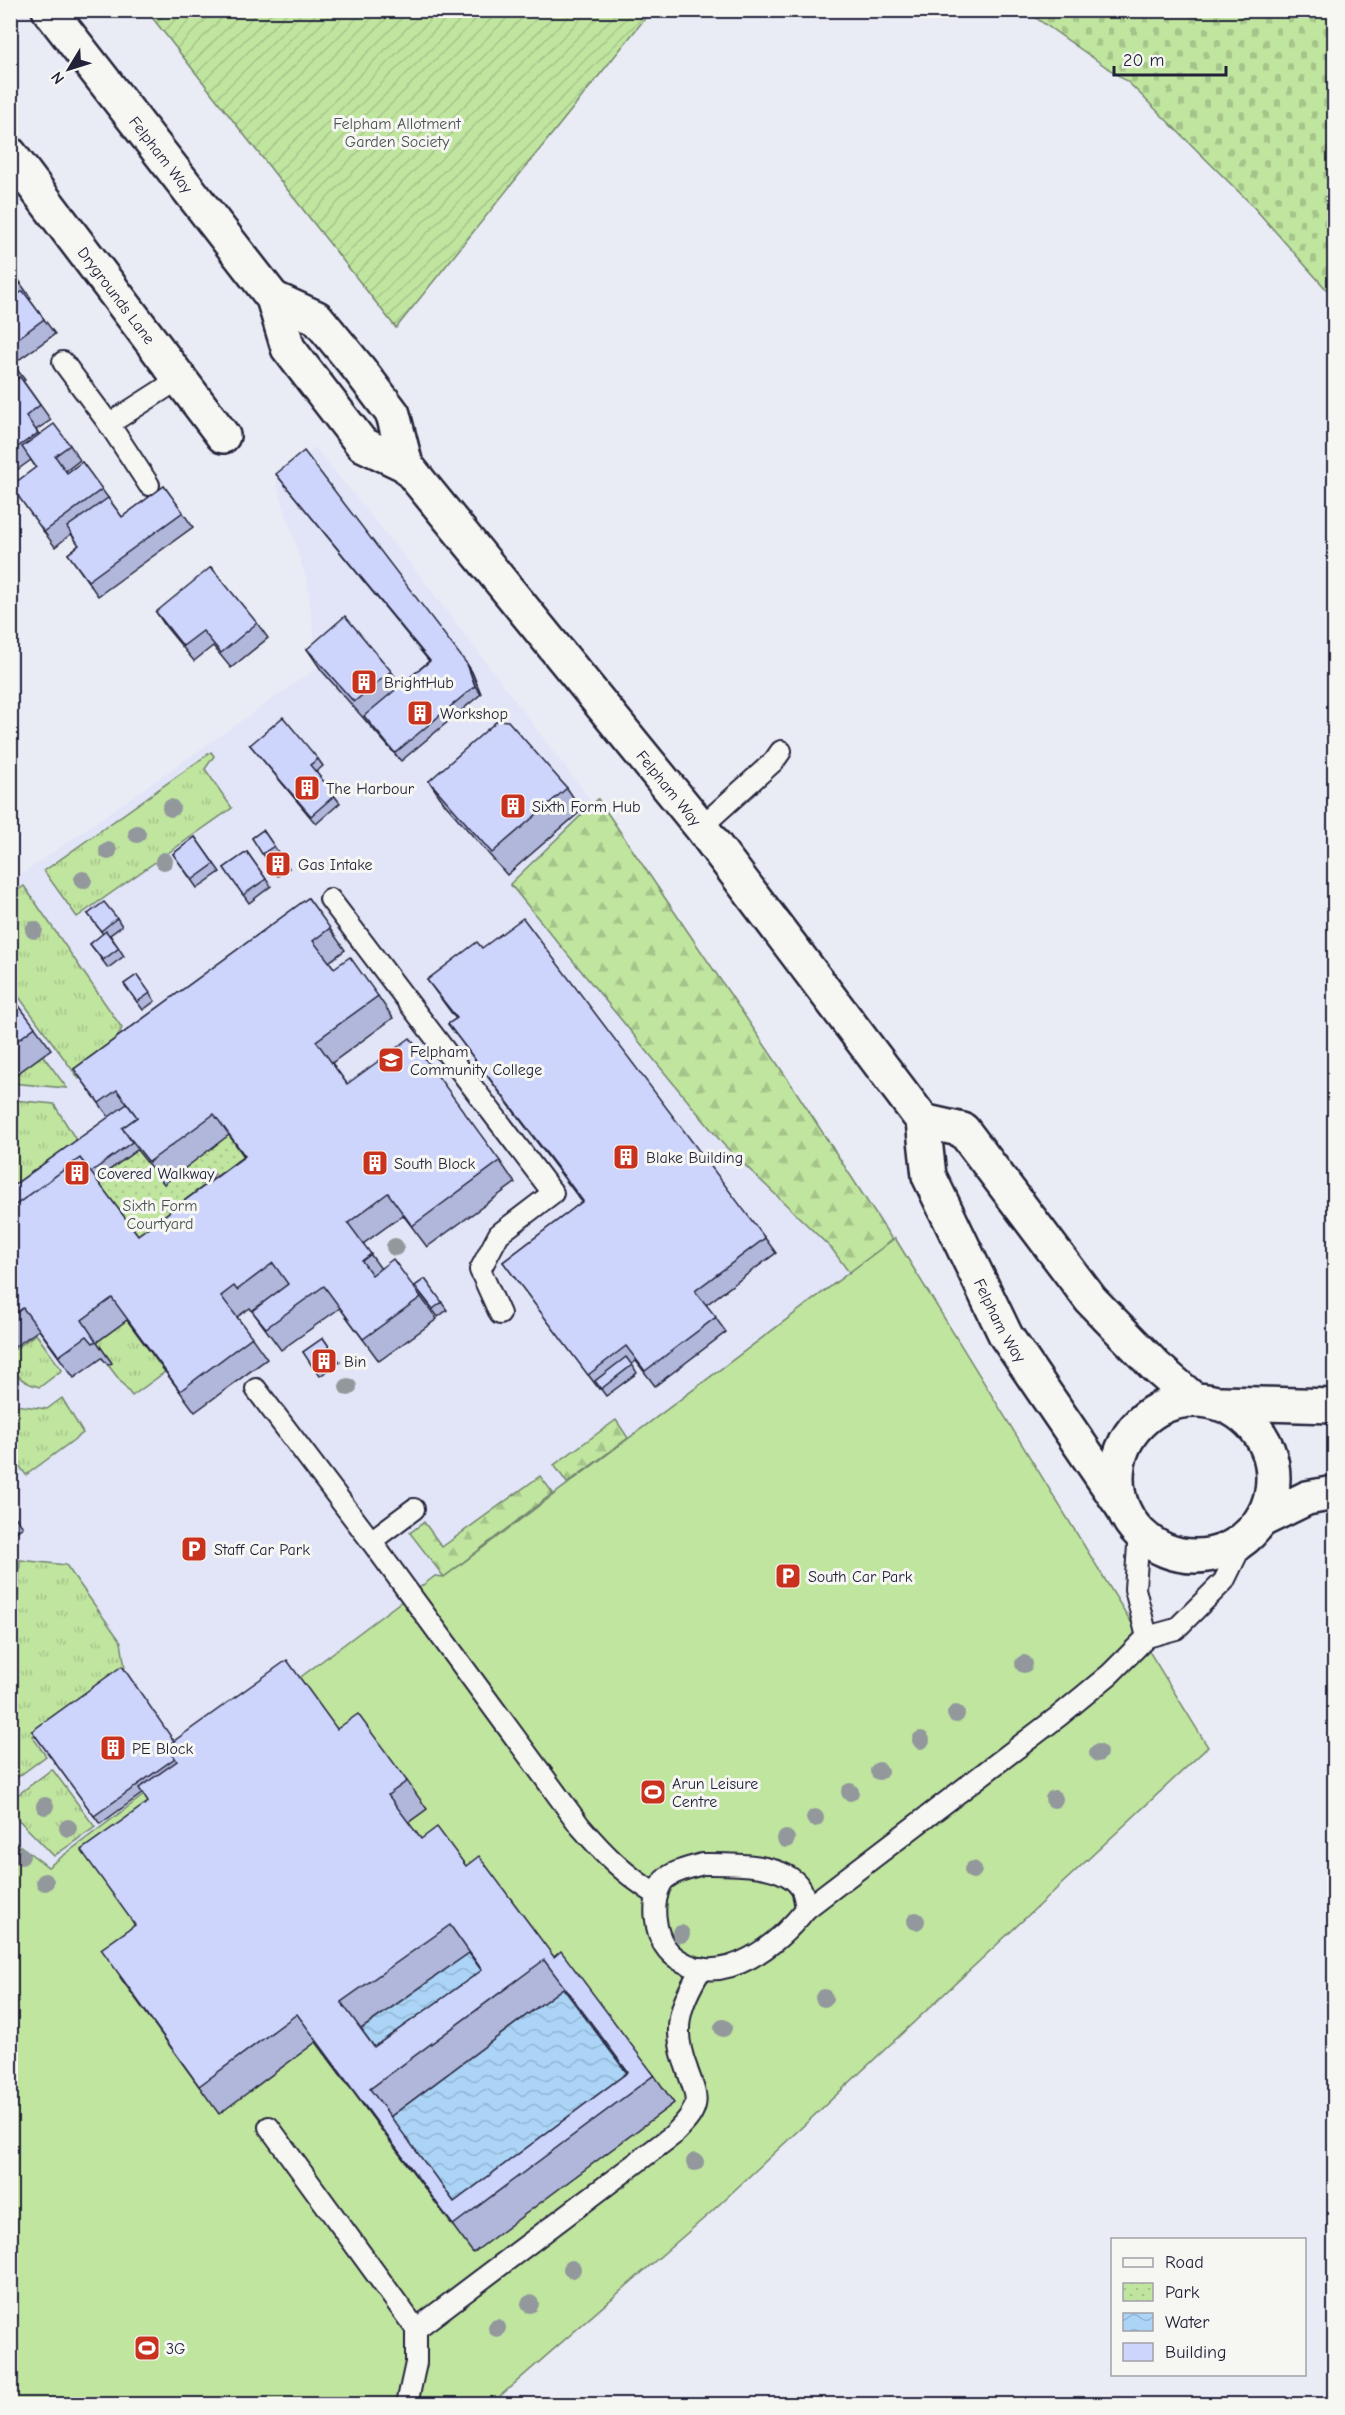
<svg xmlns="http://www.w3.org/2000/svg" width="1345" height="2415" font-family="'Comic Neue',sans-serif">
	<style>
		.built { fill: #e1e5f7 }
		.grass { fill: url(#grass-tufts); stroke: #71846d; stroke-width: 1.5 }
		.forest { fill: url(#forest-firs); stroke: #71846d; stroke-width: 1.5 }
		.cemetery { fill: url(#cemetery-stones); stroke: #71846d; stroke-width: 1.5 }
		.park { fill: url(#park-dots); stroke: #71846d; stroke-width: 1.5 }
		.garden { fill: url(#garden-furrows); stroke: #71846d; stroke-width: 1.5 }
		.pitch { fill: #c0e59f; stroke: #71846d; stroke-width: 1.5 }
		.water { fill: url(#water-waves); stroke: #748dab; stroke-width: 1.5 }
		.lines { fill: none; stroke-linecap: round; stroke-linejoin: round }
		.lane-casing { stroke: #22223b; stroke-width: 24 }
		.street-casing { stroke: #22223b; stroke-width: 38 }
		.secondary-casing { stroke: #22223b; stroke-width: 38 }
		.lane { stroke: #f6f6f2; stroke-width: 20 }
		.street { stroke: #f6f6f2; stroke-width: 33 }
		.secondary { stroke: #f6f6f2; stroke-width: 33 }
		.tree { fill: #92989c }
		.wall { fill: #b0b7da; stroke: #22223b; stroke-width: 1.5; fill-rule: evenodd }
		.shaded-wall { fill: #9095b1; stroke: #22223b; stroke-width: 1.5 }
		.building { fill: #cdd5fd; stroke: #22223b; stroke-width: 1.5; fill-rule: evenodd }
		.labels { text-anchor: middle; stroke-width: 6; stroke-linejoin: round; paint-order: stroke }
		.park-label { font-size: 16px; fill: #4a5354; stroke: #f6f6f2 }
		.street-label { font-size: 16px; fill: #22223b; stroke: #f6f6f2 }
		.poi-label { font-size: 16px; fill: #22223b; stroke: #f6f6f2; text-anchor: start }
	</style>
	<defs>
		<pattern id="grass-tufts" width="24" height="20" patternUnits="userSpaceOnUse" patternTransform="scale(1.5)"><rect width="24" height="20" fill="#c0e59f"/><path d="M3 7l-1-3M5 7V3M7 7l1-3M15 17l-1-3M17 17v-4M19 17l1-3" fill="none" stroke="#a5c48a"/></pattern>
		<pattern id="forest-firs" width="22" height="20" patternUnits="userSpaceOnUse" patternTransform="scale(1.5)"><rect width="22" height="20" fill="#c0e59f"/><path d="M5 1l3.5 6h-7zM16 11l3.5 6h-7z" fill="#a5c48a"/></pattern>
		<pattern id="cemetery-stones" width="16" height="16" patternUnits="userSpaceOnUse" patternTransform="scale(1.5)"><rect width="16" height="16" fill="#c0e59f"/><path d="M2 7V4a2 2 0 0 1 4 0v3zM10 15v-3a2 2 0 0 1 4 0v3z" fill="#a5c48a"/></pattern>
		<pattern id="park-dots" width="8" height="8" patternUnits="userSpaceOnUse" patternTransform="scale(1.5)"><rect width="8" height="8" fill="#c0e59f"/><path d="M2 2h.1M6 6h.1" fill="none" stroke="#a5c48a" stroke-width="1.8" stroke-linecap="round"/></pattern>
		<pattern id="garden-furrows" width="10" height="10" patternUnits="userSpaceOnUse" patternTransform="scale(1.5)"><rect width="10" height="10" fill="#c0e59f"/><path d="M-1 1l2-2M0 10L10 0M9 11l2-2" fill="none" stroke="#a5c48a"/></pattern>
		<pattern id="water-waves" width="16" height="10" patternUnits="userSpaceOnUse" patternTransform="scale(1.5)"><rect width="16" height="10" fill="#abd4f6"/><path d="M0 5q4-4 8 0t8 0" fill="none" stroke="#93b6d4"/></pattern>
	</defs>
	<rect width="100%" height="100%" fill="#eaecf5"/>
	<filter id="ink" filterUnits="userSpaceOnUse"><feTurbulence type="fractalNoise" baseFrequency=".0167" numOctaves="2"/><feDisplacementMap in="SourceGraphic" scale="12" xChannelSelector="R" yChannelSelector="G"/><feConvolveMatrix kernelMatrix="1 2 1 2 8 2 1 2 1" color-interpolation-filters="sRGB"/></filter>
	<g filter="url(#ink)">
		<path class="built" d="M315 447 417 572 580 786 895 1238 444 1577 435 1576 208 1750 47 1867 10 1838V882L318 667 307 582 276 482Z"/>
		<g class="grass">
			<path d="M211 752 214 756 205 769 232 808 77 917 44 871Z"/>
			<path d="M24 886 122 1028 105 1059 79 1079 11 986V895Z"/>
			<path d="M41 1053 67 1088 11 1083V1076Z"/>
			<path d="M13 1100 54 1104 81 1148 19 1194 11 1183 10 1101Z"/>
			<path d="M127 1320 165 1372 132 1396 108 1365 111 1362 97 1342Z"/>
			<path d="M36 1334 62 1370 40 1387C21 1383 10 1372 11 1352Z"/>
			<path d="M62 1398 83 1433 26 1475 11 1454V1409L15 1405 47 1409Z"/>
			<path d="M20 1560 66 1565 121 1642 125 1668 32 1736 46 1756 11 1782 10 1611 18 1601Z"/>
			<path d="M52 1769 95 1827 54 1856 10 1811 11 1800Z"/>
		</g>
		<g class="forest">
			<path d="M598 799 795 1090 941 1315 891 1330 832 1249 723 1144 510 884Z"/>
			<path d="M616 1420 628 1438 567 1483 554 1465Z"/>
			<path d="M540 1476 553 1493 444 1577 410 1533 424 1522 442 1547Z"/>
		</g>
		<path class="cemetery" d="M1026 11H1334V298L1250 203 1129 83Z"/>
		<path class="park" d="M229 1135 245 1158 153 1256 96 1180 137 1150Z"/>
		<path class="garden" d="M147 11H651L396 328Z"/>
		<path class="pitch" d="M895 1238 1208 1747 709 2214 491 2404H11L10 1838 48 1867 435 1576 444 1577Z"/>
		<g class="water">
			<path d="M469 1953 501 1998 393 2075 361 2030Z"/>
			<path d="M563 1988 647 2100 474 2230 390 2117Z"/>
		</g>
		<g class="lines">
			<g class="lane-casing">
				<g id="lane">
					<path d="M63 362 109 424"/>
					<path d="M149 485 109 424 179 379"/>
					<path d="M701 827 774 761 781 751"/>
					<path d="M330 899 553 1193 499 1234 480 1270 500 1314"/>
					<path d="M256 1389 371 1541 580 1826C604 1854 625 1875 657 1895"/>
					<path d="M1139 1531 1135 1589 1147 1637"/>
					<path d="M371 1541 414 1509"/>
					<path d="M702 1864C729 1864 783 1862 800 1887 804 1892 805 1903 806 1909 779 1943 726 1988 681 1961 665 1952 658 1938 656 1920 654 1908 656 1890 664 1880 673 1871 690 1868 702 1864Z"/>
					<path d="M806 1909 1059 1716 1110 1674 1147 1637 1176 1629 1224 1581 1244 1540"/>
					<path d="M269 2127 416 2329 673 2135C681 2127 692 2117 695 2105 698 2095 690 2079 687 2069 671 2029 680 2003 702 1968"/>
					<path d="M407 2404 416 2363V2329"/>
				</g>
			</g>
			<g class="street-casing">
				<g id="street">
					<path id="s1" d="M10 154 223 436"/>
				</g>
			</g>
			<g class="secondary-casing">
				<g id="secondary">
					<path id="s2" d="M49 10 273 298 288 348 362 444 406 465"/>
					<path id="s3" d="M273 298 317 318 359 369 393 414 406 465 701 827 923 1121 929 1176 1006 1336 1119 1502"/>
					<path d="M923 1121 963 1130 1091 1300 1156 1367 1194 1400"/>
					<circle cx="1195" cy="1478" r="78"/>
					<path d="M1221 1403 1334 1406"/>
					<path d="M1262 1520 1307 1498 1334 1493"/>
				</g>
			</g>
			<use href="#lane" class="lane"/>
			<use href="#street" class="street"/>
			<use href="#secondary" class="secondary"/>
		</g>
		<g class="tree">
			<circle cx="171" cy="808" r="9"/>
			<circle cx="137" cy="834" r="9"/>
			<circle cx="108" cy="851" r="9"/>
			<circle cx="164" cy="861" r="9"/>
			<circle cx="83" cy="880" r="9"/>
			<circle cx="34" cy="930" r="9"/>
			<circle cx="208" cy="1178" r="9"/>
			<circle cx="395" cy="1247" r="9"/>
			<circle cx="348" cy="1387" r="9"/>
			<circle cx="1024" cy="1664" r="9"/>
			<circle cx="956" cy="1714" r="9"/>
			<circle cx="921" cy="1740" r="9"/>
			<circle cx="1098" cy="1753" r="9"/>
			<circle cx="879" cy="1771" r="9"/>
			<circle cx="850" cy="1792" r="9"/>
			<circle cx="1054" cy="1799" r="9"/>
			<circle cx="45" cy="1806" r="9"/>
			<circle cx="815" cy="1818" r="9"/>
			<circle cx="68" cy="1828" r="9"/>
			<circle cx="786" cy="1839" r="9"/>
			<circle cx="21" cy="1856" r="9"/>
			<circle cx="973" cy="1870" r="9"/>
			<circle cx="45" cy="1882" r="9"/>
			<circle cx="916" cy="1921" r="9"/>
			<circle cx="681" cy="1934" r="9"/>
			<circle cx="824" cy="1998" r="9"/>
			<circle cx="723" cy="2028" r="9"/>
			<circle cx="695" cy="2162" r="9"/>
			<circle cx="572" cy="2269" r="9"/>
			<circle cx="530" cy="2304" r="9"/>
			<circle cx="497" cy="2328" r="9"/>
		</g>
		<g class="wall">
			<path d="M10 269 31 298 29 299 55 334 13 364 25 380 23 381 51 420 36 430 39 434 70 445 80 460 66 471 67 473 82 462 122 517 164 486 193 527 98 596 68 554 79 545 71 534 55 547 11 486 36 468 31 460 10 475Z"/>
			<path d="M276 474 467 664 472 672 481 694 401 761 322 671 307 649 391 671 401 685 429 661Z"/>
			<path d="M156 612 257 623 268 638 231 668 213 646 194 661 166 627Z"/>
			<path d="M250 745 318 759 323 766 316 772 340 803 316 824 256 752Z"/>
			<path d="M429 781 567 788 582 810 507 875 444 803Z"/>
			<path d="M263 830 289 868 278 876 252 838Z"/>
			<path d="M195 837 220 872 197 888 173 854Z"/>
			<path d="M247 852 271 886 249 903 224 868Z"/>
			<path d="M308 898 345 950 329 962 334 968 378 996 393 1018 332 1063 347 1084 500 1161 515 1183 427 1247 403 1215 363 1244 381 1269 421 1297 437 1319 379 1361 340 1308 281 1350 250 1308 237 1317 267 1359 195 1412 127 1320 97 1342 112 1363 108 1365 102 1358 74 1378 39 1330 10 1350V1188L109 1117 74 1069ZM229 1135 244 1156 138 1235 96 1180 137 1150 164 1184Z"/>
			<path d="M88 914 117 918 122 926 110 935 124 956 108 968 90 944 103 934Z"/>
			<path d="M482 948 765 1238 776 1253 706 1305 726 1332 655 1386 636 1361 632 1364 637 1373 606 1396 600 1388 599 1389 503 1262 582 1202 448 1024 456 1019 427 980Z"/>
			<path d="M137 975 155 1001 143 1010 124 984Z"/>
			<path d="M10 994 51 1049 10 1079Z"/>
			<path d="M425 1279 447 1310 438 1317 415 1286Z"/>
			<path d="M323 1338 340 1362 320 1376 303 1352Z"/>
			<path d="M10 1510 23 1527 10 1536Z"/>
			<path d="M337 1729 407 1781 427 1809 408 1823 421 1839 466 1866 554 1957 654 2075 674 2103 473 2253 316 2042 219 2114 120 1977 134 1925 148 1802 143 1793 100 1824 32 1731 174 1741ZM469 1953 482 1971 374 2047 361 2029ZM563 1988 627 2073 454 2202 390 2117Z"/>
		</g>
		<path class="shaded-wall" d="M467 664 472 672 481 694 475 686Z"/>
		<g class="building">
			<path d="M10 269 21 283 10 291Z"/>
			<path d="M23 291 44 319 10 344V300Z"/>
			<path d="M10 360 14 365 10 368Z"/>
			<path d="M20 377 40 405 26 416 38 433 10 452V384Z"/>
			<path d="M54 424 70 445 55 456 67 473 82 462 102 489 44 532 11 486 36 467 22 447Z"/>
			<path d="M304 451 467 664 475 686 395 753 364 716 430 661 276 474Z"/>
			<path d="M164 486 183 512 88 581 68 554 79 545 67 527 108 498 122 517Z"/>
			<path d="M211 567 257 623 221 653 203 631 183 646 156 612Z"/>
			<path d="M345 616 391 671 354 702 307 649Z"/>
			<path d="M283 717 318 759 310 765 335 795 311 816 250 745Z"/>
			<path d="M498 720 508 721 567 788 492 853 429 781Z"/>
			<path d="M263 830 274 846 262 854 252 838Z"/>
			<path d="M195 837 214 864 192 880 173 854Z"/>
			<path d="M247 852 266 879 243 895 224 868Z"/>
			<path d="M308 898 330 928 313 941 334 968 350 957 378 996 316 1041 347 1084 410 1038 500 1161 412 1226 388 1193 348 1223 371 1254 362 1261 372 1275 393 1259 421 1297 363 1339 324 1286 266 1328 252 1311 288 1284 273 1263 237 1290 234 1286 221 1296 252 1337 180 1391 112 1298 82 1320 96 1341 93 1343 87 1336 59 1356 23 1308 10 1317V1209L80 1158 138 1235 245 1156 214 1114 149 1162 122 1128 137 1117 117 1090 99 1103 74 1069Z"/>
			<path d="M104 902 117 918 101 931 88 914Z"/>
			<path d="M523 918 765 1238 695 1291 716 1317 645 1371 626 1346 588 1375 503 1262 583 1201 448 1024 457 1018 427 980 477 942 482 948Z"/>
			<path d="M106 931 119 948 103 960 90 944Z"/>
			<path d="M137 975 150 993 137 1002 124 984Z"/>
			<path d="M10 994 35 1027 10 1046Z"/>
			<path d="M127 1104 137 1117 122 1128 132 1142 91 1172 80 1158 10 1209V1188Z"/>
			<path d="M425 1279 442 1302 433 1309 415 1286Z"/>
			<path d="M323 1338 335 1355 314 1369 303 1352Z"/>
			<path d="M626 1357 632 1365 601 1389 595 1381Z"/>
			<path d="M287 1660 337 1729 358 1714 407 1781 388 1795 421 1839 437 1827 466 1866 479 1856 554 1957 561 1951 654 2075 453 2225 297 2014 199 2086 101 1949 135 1925 81 1850 148 1802 139 1788 177 1761 167 1746ZM450 1925 482 1970 374 2047 341 2002ZM544 1960 628 2072 454 2202 370 2089Z"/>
			<path d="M122 1666 174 1741 167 1746 175 1758 94 1816 32 1731Z"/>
		</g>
	</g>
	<defs>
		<g id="building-square" transform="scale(1.35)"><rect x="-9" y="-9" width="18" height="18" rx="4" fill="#c8321e" stroke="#f6f6f2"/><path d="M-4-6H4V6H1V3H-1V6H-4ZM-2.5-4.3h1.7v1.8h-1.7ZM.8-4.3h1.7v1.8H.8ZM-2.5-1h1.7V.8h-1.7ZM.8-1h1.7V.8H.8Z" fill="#fff"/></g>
		<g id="school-square" transform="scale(1.35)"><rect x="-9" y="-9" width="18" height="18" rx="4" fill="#c8321e" stroke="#f6f6f2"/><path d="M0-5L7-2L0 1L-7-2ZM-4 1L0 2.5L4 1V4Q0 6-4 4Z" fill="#fff"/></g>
		<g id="parking-square" transform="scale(1.35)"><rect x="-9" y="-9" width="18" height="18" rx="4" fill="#c8321e" stroke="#f6f6f2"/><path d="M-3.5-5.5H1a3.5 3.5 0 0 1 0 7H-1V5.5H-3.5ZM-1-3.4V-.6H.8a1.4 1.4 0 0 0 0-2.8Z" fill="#fff"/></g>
		<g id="stadium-square" transform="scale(1.35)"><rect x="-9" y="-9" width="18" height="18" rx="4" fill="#c8321e" stroke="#f6f6f2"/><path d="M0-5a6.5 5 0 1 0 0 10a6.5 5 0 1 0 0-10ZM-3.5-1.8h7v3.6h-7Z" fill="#fff"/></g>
	</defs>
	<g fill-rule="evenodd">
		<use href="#building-square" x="364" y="682"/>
		<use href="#building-square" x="420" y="713"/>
		<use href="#building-square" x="307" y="788"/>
		<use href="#building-square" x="513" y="806"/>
		<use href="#building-square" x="278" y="864"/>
		<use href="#school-square" x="391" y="1060"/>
		<use href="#building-square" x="626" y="1157"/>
		<use href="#building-square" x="375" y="1163"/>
		<use href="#building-square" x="77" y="1173"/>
		<use href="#building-square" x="324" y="1361"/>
		<use href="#parking-square" x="194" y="1549"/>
		<use href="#parking-square" x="788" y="1576"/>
		<use href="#building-square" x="113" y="1748"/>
		<use href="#stadium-square" x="653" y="1792"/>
		<use href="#stadium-square" x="147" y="2348"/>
	</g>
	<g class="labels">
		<g class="park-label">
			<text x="397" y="129">Felpham Allotment<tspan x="397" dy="18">Garden Society</tspan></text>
			<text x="160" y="1211">Sixth Form<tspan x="160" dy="18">Courtyard</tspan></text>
		</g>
		<g class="street-label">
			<text dy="6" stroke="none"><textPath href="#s2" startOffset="183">Felpham Way</textPath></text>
			<text dy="6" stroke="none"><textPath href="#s1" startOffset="177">Drygrounds Lane</textPath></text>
			<text dy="6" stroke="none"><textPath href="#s3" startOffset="640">Felpham Way</textPath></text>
			<text dy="6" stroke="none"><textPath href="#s3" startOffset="1275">Felpham Way</textPath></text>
		</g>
		<g class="poi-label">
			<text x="384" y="688">BrightHub</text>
			<text x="440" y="719">Workshop</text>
			<text x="326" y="794">The Harbour</text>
			<text x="532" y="812">Sixth Form Hub</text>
			<text x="298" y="870">Gas Intake</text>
			<text x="410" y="1057">Felpham<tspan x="410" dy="18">Community College</tspan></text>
			<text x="646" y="1163">Blake Building</text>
			<text x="394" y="1169">South Block</text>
			<text x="97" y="1179">Covered Walkway</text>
			<text x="344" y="1367">Bin</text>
			<text x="214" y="1555">Staff Car Park</text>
			<text x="808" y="1582">South Car Park</text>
			<text x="132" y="1754">PE Block</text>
			<text x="672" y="1789">Arun Leisure<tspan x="672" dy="18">Centre</tspan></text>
			<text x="166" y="2354">3G</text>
		</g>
	</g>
	<rect width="1345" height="2415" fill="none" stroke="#f6f6f2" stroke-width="36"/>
	<rect x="18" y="18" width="1309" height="2379" fill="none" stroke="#22223b" stroke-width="2" filter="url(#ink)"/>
	<rect x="1111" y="2238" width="195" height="138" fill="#f6f6f2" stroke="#a1a1a9" stroke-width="1.5"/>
	<rect x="1123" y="2258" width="30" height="9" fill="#f6f6f2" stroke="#a1a1a9" stroke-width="1.5"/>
	<text x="1165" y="2268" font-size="18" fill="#22223b">Road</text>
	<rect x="1123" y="2283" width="30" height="18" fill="url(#park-dots)" stroke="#a1a1a9" stroke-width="1.5"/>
	<text x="1165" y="2298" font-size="18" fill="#22223b">Park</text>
	<rect x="1123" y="2313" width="30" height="18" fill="url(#water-waves)" stroke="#a1a1a9" stroke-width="1.5"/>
	<text x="1165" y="2328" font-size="18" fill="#22223b">Water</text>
	<rect x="1123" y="2343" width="30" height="18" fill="#cdd5fd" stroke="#a1a1a9" stroke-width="1.5"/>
	<text x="1165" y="2358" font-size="18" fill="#22223b">Building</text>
	<g transform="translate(69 69) rotate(232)" stroke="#f6f6f2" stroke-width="4.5" paint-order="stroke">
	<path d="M0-4.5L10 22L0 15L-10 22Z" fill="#22223b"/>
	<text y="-9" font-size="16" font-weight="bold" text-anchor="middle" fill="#22223b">N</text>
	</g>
	<path d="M1114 66v9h112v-9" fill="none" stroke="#22223b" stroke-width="3"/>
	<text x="1123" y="66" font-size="18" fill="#22223b" stroke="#f6f6f2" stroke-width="4.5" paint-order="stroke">20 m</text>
</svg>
